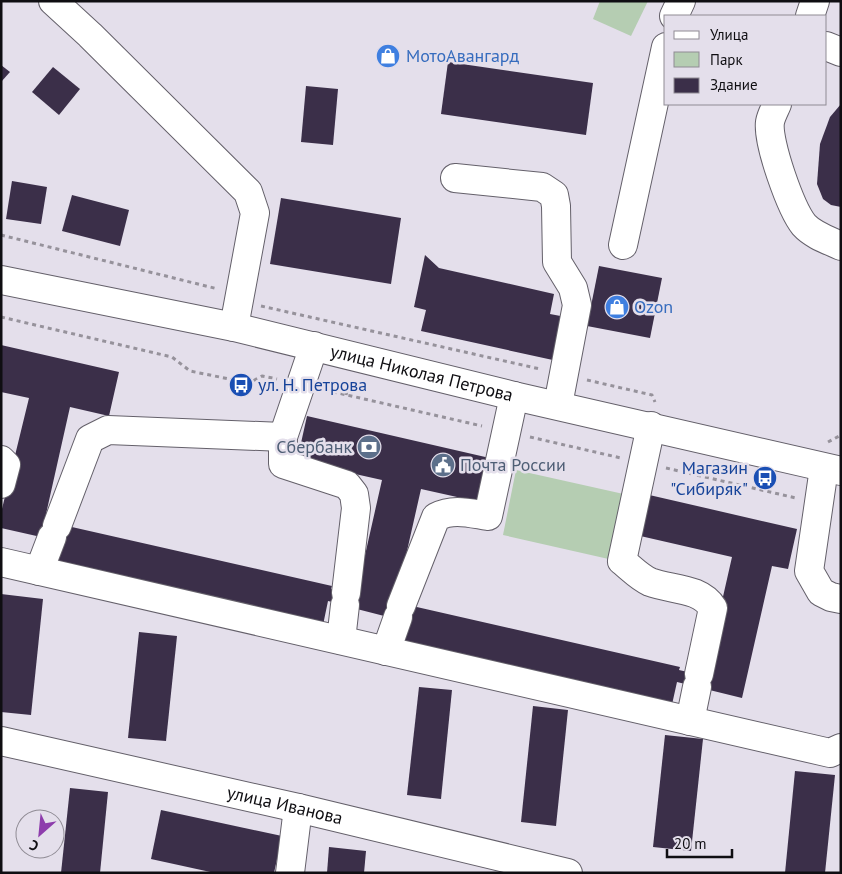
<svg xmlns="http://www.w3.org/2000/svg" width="842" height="874" font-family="'PT Sans',sans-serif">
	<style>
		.green { fill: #b5cdb2 }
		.building { fill: #3b2f49 }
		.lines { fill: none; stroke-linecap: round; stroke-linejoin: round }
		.minor-casing { stroke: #64606a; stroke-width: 30 }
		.major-casing { stroke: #64606a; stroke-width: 30 }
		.path { stroke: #96929b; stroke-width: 3; stroke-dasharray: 4 4; stroke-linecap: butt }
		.minor { stroke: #fff; stroke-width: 28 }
		.major { stroke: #fff; stroke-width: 28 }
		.labels { text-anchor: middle; stroke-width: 5; stroke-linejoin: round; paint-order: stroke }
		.shop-label { font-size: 18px; fill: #366cbe; stroke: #e4dfeb; text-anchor: start }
		.street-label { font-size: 18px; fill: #0f0e12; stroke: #e4dfeb }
		.transit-label { font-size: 18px; fill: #164399; stroke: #e4dfeb; text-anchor: start }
		.service-label { font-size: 18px; fill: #4e5e75; stroke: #e4dfeb; text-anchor: end }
	</style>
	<rect width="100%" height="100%" fill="#e4dfeb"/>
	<g class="green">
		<path d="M600 1H648L631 36 593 19Z"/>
		<path d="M516 470 628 495 613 560 503 535Z"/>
	</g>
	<g class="building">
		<path d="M448 62 593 83 586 135 441 114Z"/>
		<path d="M1 65 10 72 1 82Z"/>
		<path d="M53 67 80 89 59 115 32 92Z"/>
		<path d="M306 86 338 89 333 145 301 142Z"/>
		<path d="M841 104V207L831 205 823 199 817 184 820 144 830 117Z"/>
		<path d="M12 181 47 187 41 224 6 219Z"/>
		<path d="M72 195 129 210 120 246 62 231Z"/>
		<path d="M281 198 401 218 391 284 270 264Z"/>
		<path d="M425 255 439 268 554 294 550 314 571 318 562 362 421 331 426 310 414 307Z"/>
		<path d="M599 266 662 278 650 338 587 326Z"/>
		<path d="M1 345 119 372 109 416 70 407 44 523 63 525 332 586 331 589 356 595 382 480 297 461 307 416 494 459 484 503 421 489 395 604 408 605 680 667 679 670 705 676 732 557 636 535 645 494 797 529 788 569 772 566 742 698 677 682 671 709 399 647 392 618 353 608V607L328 601 323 625 54 564 41 537 1 528V513L29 398 1 392Z"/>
		<path d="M1 594 43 599 31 715 1 712Z"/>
		<path d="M139 632 177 636 166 741 128 738Z"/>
		<path d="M419 687 452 690 441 799 407 795Z"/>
		<path d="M533 706 568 710 556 826 521 822Z"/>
		<path d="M665 735 703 739 691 851 653 847Z"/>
		<path d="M795 771 835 775 825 873H785Z"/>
		<path d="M70 788 108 792 100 873H61Z"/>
		<path d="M161 810 282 836 274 873H215L151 859Z"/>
		<path d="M329 847 366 851 364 873H327Z"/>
	</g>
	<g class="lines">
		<g class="minor-casing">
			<g id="minor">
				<path d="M53 1 90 35 248 192 255 213 234 327"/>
				<path d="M674 16 681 1"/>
				<path d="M810 16 815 1"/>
				<path d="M826 46 841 52"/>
				<path d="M777 104C775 109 771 116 770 122 767 142 791 209 804 225 813 235 828 240 841 246"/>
				<path d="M455 178 542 187 554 195 556 206 557 262 573 288 577 305 558 405"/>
				<path d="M623 245 666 47"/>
				<path d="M314 346 283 437V464L347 485 354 494 356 508 346 593"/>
				<path d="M651 426 622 561C631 568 639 577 650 582 671 590 700 587 713 608L699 674"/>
				<path d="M1 460 6 465 1 484"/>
				<path d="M824 468 809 571 821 592 831 597 841 599"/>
				<path d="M57 526 90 439 108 430 283 437"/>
				<path d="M1 562 830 753 841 748"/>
				<path d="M39 571 52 537"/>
				<path d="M401 606 436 517C453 508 469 513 488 516L514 396"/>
				<path d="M341 640 345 605"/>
				<path d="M386 651 398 617"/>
				<path d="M690 721 697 687"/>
				<path id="s1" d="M1 741 298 808 568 873"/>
				<path d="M290 873 298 808"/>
			</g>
		</g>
		<g class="major-casing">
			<g id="major">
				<path id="s2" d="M1 280 234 327 514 396 841 471"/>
			</g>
		</g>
		<g class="path">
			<path d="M1 235 218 289"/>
			<path d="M261 306 540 369"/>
			<path d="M1 317 172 357 190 371 249 383 262 376 277 379"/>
			<path d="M587 380 652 395 655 402"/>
			<path d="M325 390 482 426"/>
			<path d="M346 395 349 381"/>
			<path d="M530 437 621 458"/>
			<path d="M828 442 841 435"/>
			<path d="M666 468 796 498"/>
		</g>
		<use href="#minor" class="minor"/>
		<use href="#major" class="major"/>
	</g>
	<defs>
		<g id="shop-disc" transform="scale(1.25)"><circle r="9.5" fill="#3f7fe0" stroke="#e4dfeb"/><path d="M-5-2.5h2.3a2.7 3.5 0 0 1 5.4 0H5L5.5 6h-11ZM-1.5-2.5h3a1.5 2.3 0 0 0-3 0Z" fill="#fff"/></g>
		<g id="bus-disc" transform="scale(1.25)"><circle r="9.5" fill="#1a4fb4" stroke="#e4dfeb"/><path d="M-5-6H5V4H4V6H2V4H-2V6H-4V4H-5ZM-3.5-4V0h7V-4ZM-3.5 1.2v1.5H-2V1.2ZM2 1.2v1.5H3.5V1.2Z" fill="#fff"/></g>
		<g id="bank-disc" transform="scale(1.25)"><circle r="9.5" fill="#5c6f8a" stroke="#e4dfeb"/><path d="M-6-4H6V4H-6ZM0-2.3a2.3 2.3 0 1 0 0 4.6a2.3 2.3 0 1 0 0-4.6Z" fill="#fff"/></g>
		<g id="civic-disc" transform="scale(1.25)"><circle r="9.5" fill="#5c6f8a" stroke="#e4dfeb"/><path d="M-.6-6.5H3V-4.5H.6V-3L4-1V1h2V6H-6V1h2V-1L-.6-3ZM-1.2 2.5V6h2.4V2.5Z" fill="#fff"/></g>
	</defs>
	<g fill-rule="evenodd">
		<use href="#shop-disc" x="388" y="56"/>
		<use href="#shop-disc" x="617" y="307"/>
		<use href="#bus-disc" x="241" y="385"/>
		<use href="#bank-disc" x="369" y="447"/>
		<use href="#civic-disc" x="443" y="465"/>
		<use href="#bus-disc" x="765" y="478"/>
	</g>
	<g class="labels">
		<g class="shop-label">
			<text x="406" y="62">МотоАвангард</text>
			<text x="634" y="313">Ozon</text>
		</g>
		<g class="street-label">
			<text dy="6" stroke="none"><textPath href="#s2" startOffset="431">улица Николая Петрова</textPath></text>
			<text dy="6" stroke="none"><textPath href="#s1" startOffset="291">улица Иванова</textPath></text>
		</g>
		<g class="transit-label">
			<text x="258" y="391">ул. Н. Петрова</text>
			<text x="748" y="474" text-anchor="end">Магазин<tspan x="748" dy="21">"Сибиряк"</tspan></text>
		</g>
		<g class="service-label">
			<text x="352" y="453">Сбербанк</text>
			<text x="460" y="471" text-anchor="start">Почта России</text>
		</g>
	</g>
	<rect width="842" height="874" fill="none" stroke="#0f0e12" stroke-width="5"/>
	<rect x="664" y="15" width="162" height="90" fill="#e4dfeb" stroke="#8f8b94"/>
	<rect x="674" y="31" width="25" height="8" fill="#ffffff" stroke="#8f8b94"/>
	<text x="710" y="40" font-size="15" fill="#0f0e12">Улица</text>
	<rect x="674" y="52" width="25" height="15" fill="#b5cdb2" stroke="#8f8b94"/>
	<text x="710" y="65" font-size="15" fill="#0f0e12">Парк</text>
	<rect x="674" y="78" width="25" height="15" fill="#3b2f49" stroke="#8f8b94"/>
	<text x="710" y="90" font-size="15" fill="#0f0e12">Здание</text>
	<g transform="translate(40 834) rotate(207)"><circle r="24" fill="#e4dfeb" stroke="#8f8b94"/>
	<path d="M0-4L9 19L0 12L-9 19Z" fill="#8d3cac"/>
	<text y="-8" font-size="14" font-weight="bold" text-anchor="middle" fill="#0f0e12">С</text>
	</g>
	<path d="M667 849v8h65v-8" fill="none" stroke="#0f0e12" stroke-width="2.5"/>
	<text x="674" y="849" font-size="15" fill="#0f0e12" stroke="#e4dfeb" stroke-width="4" paint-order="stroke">20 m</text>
</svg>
